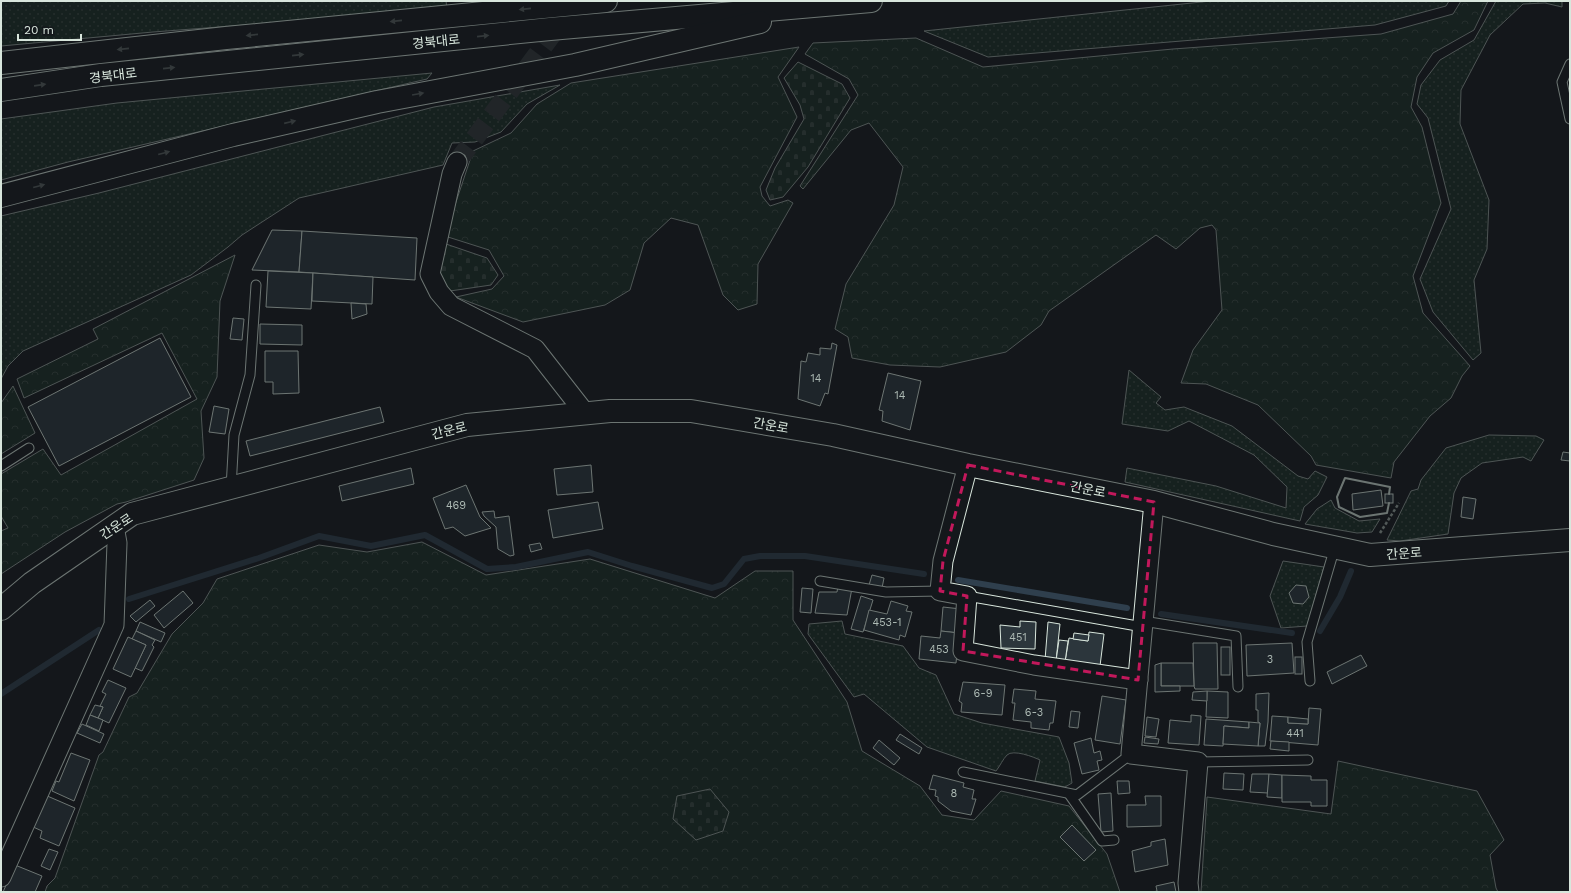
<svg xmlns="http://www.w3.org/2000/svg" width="1571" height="893" font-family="'Work Sans','Noto Sans KR',sans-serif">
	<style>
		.grass { fill: url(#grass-dots); stroke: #939e99 }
		.forest { fill: url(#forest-crowns); stroke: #939e99 }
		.cemetery { fill: url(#cemetery-stones); stroke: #939e99 }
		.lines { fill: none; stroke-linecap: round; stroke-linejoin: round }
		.stream { stroke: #2f3f4d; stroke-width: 6 }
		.building { fill: #2c363c; stroke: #d8e6dc }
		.street-tunnel { stroke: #313739; stroke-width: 19; stroke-dasharray: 19 10; stroke-linecap: butt }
		.lane-casing { stroke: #d8e6dc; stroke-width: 11 }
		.street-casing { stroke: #d8e6dc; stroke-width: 21 }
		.secondary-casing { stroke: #d8e6dc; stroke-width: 24 }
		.highway-casing { stroke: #d8e6dc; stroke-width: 24 }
		.path { stroke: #9da8a2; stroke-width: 2.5; stroke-dasharray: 3 2; stroke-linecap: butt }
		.lane { stroke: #14181c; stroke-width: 9 }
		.street { stroke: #14181c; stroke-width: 19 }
		.secondary { stroke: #14181c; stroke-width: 22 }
		.highway { stroke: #14181c; stroke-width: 22 }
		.wall { stroke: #d8e6dc; stroke-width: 2 }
		.oneway { fill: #59605f }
		.marked { fill: none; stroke: #c2185b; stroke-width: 3; stroke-dasharray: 8 5; stroke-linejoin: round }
		.labels { text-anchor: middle; stroke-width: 3; stroke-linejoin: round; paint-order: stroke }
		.number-label { font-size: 11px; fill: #adbab4 }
		.street-label { font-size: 13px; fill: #d8e6dc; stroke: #14181c }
	</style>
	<defs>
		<pattern id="grass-dots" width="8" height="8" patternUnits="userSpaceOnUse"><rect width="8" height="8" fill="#1a2d24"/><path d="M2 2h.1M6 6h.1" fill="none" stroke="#3b4b43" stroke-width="1.8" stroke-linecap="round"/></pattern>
		<pattern id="forest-crowns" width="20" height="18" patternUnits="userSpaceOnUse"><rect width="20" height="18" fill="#1a2d24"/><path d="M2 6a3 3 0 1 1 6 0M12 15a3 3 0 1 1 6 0" fill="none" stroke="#3b4b43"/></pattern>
		<pattern id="cemetery-stones" width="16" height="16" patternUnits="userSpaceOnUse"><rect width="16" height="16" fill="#1a2d24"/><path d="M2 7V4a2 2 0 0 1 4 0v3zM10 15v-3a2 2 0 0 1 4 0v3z" fill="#3b4b43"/></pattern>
	</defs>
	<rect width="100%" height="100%" fill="#14181c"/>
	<g class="grass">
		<path d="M1 1H446L447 9 416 12 153 32 1 46Z"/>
		<path d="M1211 1H1449L1446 6 1375 25 988 57 924 31Z"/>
		<path d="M1496 1H1562V7L1545 3 1523 4 1490 35 1461 90 1460 124 1489 200 1487 249 1474 280 1481 353 1473 360 1433 312 1420 279 1451 209 1428 118 1417 104 1421 85 1440 60 1474 40Z"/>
		<path d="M432 73 427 79 68 162 1 180V119L117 103Z"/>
		<path d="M560 85 527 104 501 132 475 142 452 143 443 165 299 198 242 235 228 247 191 275 23 351 8 366 1 379V216L99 193 434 107Z"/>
		<path d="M1129 370 1161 397 1156 403 1165 410 1184 407 1232 426 1298 476 1308 479 1315 471 1327 477 1318 495 1304 507 1300 521 1125 482 1127 468 1216 486 1286 508 1287 487 1254 455 1189 421 1168 431 1122 424Z"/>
		<path d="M1489 435 1536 436 1544 440 1531 461 1523 457 1482 463 1461 478 1454 493 1448 534 1400 541 1387 540 1411 491 1418 489 1421 480 1446 448Z"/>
		<path d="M1331 500 1335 508 1359 521 1380 519 1372 532 1357 533 1305 524 1317 509Z"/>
		<path d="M1283 561 1324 567 1307 626 1281 628 1270 596Z"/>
		<path d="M842 621 845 634 903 646 919 668 936 675 954 714 982 723 1059 737 1069 763 1072 783 1065 787 1035 781 1040 760C1034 757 1013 749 1007 755 1003 759 1000 766 996 771L927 747 864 694 854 697 808 634 809 624Z"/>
	</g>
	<g class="forest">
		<path d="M1461 1H1488L1474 30 1433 53 1417 77 1411 107 1422 127 1441 203 1413 276 1423 313 1470 366 1462 376 1451 398 1430 416 1394 462 1391 478 1316 465 1311 456 1258 405 1206 384 1181 383 1193 350 1222 310 1216 230 1212 225 1200 228 1176 249 1156 235 1049 311 1041 325 1006 352 940 367 890 365 852 358 848 337 835 329 846 284 894 205 903 167 869 123 851 130 803 189 800 186 858 95 849 79 805 54 813 43 916 38 983 67 1173 49 1381 34 1453 14Z"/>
		<path d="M799 47 778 77 797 117 760 187 762 196 770 206 788 200 793 203 758 264 757 304 738 310 723 295 698 225 671 218 644 243 630 290 605 305 523 322 456 297 492 289 504 276 489 250 448 237V226L473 151 511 133 537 104 571 83Z"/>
		<path d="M235 255 220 301 217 377 201 411 204 458 194 480 126 502 117 504 65 532 1 574V531L8 528 1 516V474L43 449 61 475 197 399 162 333 24 398 17 379 98 339 93 329Z"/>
		<path d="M13 386 35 433 1 454V403Z"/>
		<path d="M422 542 486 575 590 559 715 598 755 571H793V620L847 702 862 751 920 786 942 815 974 820 1001 791 1069 806 1107 854 1120 892H45L47 886 55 878 99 755 103 752 129 697 137 693 172 634 203 603 217 579 319 545 367 552Z"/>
		<path d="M1338 761 1477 791 1504 840 1490 855 1496 888 1498 892H1201L1207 797 1331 814Z"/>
	</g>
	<g class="cemetery">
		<path d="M798 62 842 84 850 98 808 167 783 197 770 200 766 190 775 168 804 119 800 105 784 78Z"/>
		<path d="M446 244 487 258 498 275 491 285 450 291 439 284 436 269Z"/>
		<path d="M710 789 729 812 723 831 696 840 673 819 677 796Z"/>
	</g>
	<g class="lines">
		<g class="stream">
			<path d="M958 580 1127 608"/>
			<path d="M129 599 259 558 319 536 371 546 425 535 487 569 516 567 588 552 632 566 712 588 724 584 744 559 760 556H805L924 574"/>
			<path d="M1161 614 1292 633"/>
			<path d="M1320 631 1340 597 1351 571"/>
			<path d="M1 694 99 630"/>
		</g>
	</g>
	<g class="building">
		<path d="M272 230 302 231 299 272 252 270Z"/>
		<path d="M302 231 417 238 415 280 299 272Z"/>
		<path d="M268 271 313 273 311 309 266 307Z"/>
		<path d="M313 273 373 277 372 304 312 301Z"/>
		<path d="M351 303 366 304 367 314 352 319Z"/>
		<path d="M233 318 244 319 242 340 230 339Z"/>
		<path d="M260 324 302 325V345L260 344Z"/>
		<path d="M160 338 191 397 59 466 28 407Z"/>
		<path d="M832 343 837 345 828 394 825 393 820 406 798 399 801 361 806 362 808 353 820 355V348L831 349Z"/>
		<path d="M265 351H298L299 393 273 394V382H265Z"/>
		<path d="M888 373 921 381 910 430 882 421 883 411 879 410Z"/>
		<path d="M214 406 229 409 225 434 209 432Z"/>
		<path d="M380 407 384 422 250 456 246 441Z"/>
		<path d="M1563 452 1570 453V461L1561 460Z"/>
		<path d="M591 465 593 492 557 495 554 469Z"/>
		<path d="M411 468 414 484 342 501 339 486Z"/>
		<path d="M466 485 480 517 491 528 465 536 453 527 445 529 433 498Z"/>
		<path d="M1381 490 1383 506 1353 510 1352 494Z"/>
		<rect x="1385" y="494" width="8" height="9"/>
		<path d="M1463 497 1476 499 1473 519 1461 517Z"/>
		<path d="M598 502 603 529 553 538 548 510Z"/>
		<path d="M494 511 495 518 509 516 514 555 510 556 498 549 496 527 484 516 482 512Z"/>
		<path d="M540 543 542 549 531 552 529 545Z"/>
		<path d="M872 575 884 578 882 588 869 585Z"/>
		<path d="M1296 585 1306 586 1309 597 1303 604 1293 603 1289 593Z"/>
		<path d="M838 586 852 588 847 615 815 613 819 592H837Z"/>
		<path d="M802 588 813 589 811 613 800 612Z"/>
		<path d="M183 591 193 603 164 628 154 615Z"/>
		<path d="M861 596 873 600 863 632 851 629Z"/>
		<path d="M150 600 155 606 136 622 130 616Z"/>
		<path d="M891 601 908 606 906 611 912 612 905 637 900 635 899 640 864 630 869 610 887 614Z"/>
		<path d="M943 607 961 609 959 633 941 631Z"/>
		<path d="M1020 621 1036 622 1035 649 1001 648 1000 625 1020 627Z"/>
		<path d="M140 622 165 633 161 642 136 631Z"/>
		<path d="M1048 622 1060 624 1056 661 1045 660Z"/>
		<path d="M136 631 155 640 152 645 154 647 142 671 135 668 146 645 132 639Z"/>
		<path d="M941 631 959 633 956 663 919 659 921 636 940 638Z"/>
		<path d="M1089 632 1104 634 1100 666 1065 662 1069 638 1088 641Z"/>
		<path d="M1074 633 1089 635 1088 641 1073 639Z"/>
		<path d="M128 637 146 645 131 677 113 669Z"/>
		<path d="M1059 640 1068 641 1065 662 1056 661Z"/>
		<path d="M1193 643H1217L1218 689H1195L1194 686Z"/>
		<path d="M1292 643 1294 673 1247 676 1246 645Z"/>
		<rect x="1221" y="647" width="9" height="28"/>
		<path d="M1361 655 1367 666 1332 684 1327 672Z"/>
		<rect x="1295" y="657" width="7" height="17"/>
		<path d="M1161 663H1193L1194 686H1161Z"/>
		<path d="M1161 663V686H1180V691L1155 692V665Z"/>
		<path d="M108 680 126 688 109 723 98 718 103 707 100 706 106 694 102 692Z"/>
		<path d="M963 682 1005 685 1002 715 961 712 962 703 959 701Z"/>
		<path d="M1014 689 1036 691 1035 699 1056 701 1053 723H1050L1049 730 1031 728V722L1013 720 1015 703H1012Z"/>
		<path d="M1207 691 1228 692V718L1206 717Z"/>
		<path d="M1207 691V701L1192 700 1193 692Z"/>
		<path d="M1269 693 1268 722 1265 746H1258L1260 723 1258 722V710H1256V694Z"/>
		<path d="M1102 696 1126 700 1120 744 1095 740Z"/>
		<path d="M95 705 103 707 98 718 90 715Z"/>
		<path d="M1309 708 1321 709 1318 745 1270 741 1272 716 1288 717V723L1308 724Z"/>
		<path d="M1071 711 1080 712 1078 728 1069 727Z"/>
		<path d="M90 715 103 720 99 731 86 725Z"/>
		<path d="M1191 715 1201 716 1199 745 1168 743 1170 720 1191 722Z"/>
		<path d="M1147 717 1159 719 1156 737 1145 736Z"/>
		<path d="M1288 717 1308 719V724L1288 723Z"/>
		<path d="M1206 719 1249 722V728L1224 726 1223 746 1204 745Z"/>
		<path d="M1249 722 1260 723 1258 746 1223 744 1224 726 1249 728Z"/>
		<path d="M82 724 104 734 100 743 77 733Z"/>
		<path d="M900 734 922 748 919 754 896 740Z"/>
		<path d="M1145 737 1159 739 1158 744 1144 743Z"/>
		<path d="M1091 738 1094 753 1100 751 1102 760 1097 761 1099 770 1082 774 1074 743Z"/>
		<path d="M879 740 900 758 894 765 873 748Z"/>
		<path d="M1271 741 1289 742V751L1270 749Z"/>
		<path d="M71 753 90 760 74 801 52 791 56 781 59 782Z"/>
		<path d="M1224 773 1244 774 1243 790 1223 789Z"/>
		<path d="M1252 774H1269L1268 793 1250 792Z"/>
		<path d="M1269 774 1282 775V798L1267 797Z"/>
		<path d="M933 775 964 783 963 787 974 790 972 799H976L971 815 951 811 938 801V797L935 796 936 790 929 789Z"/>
		<path d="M1282 775 1311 776V780H1327V806H1311V802H1282Z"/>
		<path d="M1117 781H1129L1130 793 1118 794Z"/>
		<path d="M1111 793 1113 831 1101 832 1098 794Z"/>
		<path d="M45 795 75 808 59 846 40 838 42 831 31 826Z"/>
		<path d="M1145 796H1161V826L1127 827V805H1146Z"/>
		<path d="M1072 825 1096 850 1084 861 1060 837Z"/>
		<path d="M1165 839 1168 865 1135 872 1132 851 1151 846V842Z"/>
		<path d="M49 849 58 852 50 870 41 866Z"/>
		<path d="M15 865 42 876 35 892H3Z"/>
		<path d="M1174 882 1176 892H1153L1157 891 1156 886Z"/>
	</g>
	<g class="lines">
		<path class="street-tunnel" d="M457 162 577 1"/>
		<g class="lane-casing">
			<g id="lane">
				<path d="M1570 64 1562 82 1570 119"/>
				<path d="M1 466 29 448"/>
				<path d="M231 488 234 435 250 375 256 285"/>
				<path d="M820 581 886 592 940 591"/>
				<path d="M967 596 1143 627"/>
				<path d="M1143 621 1236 636 1238 687"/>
				<path d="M1310 681 1307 642 1335 547"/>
				<path d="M1198 762 1308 760"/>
				<path d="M963 772 1077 795 1131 754"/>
				<path d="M1069 794 1102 841 1114 840"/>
			</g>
		</g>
		<g class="street-casing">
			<g id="street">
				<path d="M457 162 452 174 430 274 439 292 451 306 535 349 585 413"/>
				<path d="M968 465 943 561 940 591 967 596 963 651 1034 665 1138 680"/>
				<path d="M1154 502 1131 754 1198 762 1188 883 1189 892"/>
				<path d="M1 877 114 625 117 543 114 526"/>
			</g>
		</g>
		<g class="secondary-casing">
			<path id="secondary" d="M1 609 32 583 132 514 467 425 610 411H691L833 435 968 465 1154 502 1273 534 1370 555 1570 540"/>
		</g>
		<g class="highway-casing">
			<g id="highway">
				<path d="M1 63 226 38 606 1"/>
				<path d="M1 90 101 75 550 29 871 1"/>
				<path d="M1 196 233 135 377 102 575 65 760 22"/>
			</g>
		</g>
		<path class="path" d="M1380 533 1399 503"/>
		<use href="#lane" class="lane"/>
		<use href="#street" class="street"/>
		<use href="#secondary" class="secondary"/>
		<use href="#highway" class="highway"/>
		<path class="wall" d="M1389 494 1390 487 1345 478 1337 497 1339 507 1360 517 1387 513 1389 503"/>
	</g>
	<defs><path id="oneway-solid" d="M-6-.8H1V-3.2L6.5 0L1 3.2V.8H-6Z"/></defs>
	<g class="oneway">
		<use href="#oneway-solid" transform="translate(525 9) rotate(174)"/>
		<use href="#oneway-solid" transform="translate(396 21) rotate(174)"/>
		<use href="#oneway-solid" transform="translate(252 35) rotate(174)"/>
		<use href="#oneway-solid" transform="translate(483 36) rotate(-6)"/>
		<use href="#oneway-solid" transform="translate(123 49) rotate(174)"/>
		<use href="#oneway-solid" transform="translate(298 55) rotate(-6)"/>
		<use href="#oneway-solid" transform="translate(169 68) rotate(-6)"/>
		<use href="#oneway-solid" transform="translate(40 85) rotate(-8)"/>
		<use href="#oneway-solid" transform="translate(418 94) rotate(-10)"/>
		<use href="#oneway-solid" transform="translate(290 122) rotate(-13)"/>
		<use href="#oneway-solid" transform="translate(164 153) rotate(-15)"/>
		<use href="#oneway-solid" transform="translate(39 186) rotate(-15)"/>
	</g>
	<path d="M0 0H1571V893H0ZM968 465 1154 502 1138 680 963 651 967 596 940 591 943 561Z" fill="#14181c" fill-opacity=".55" fill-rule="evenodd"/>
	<path class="marked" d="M968 465 1154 502 1138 680 963 651 967 596 940 591 943 561Z"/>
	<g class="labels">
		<g class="number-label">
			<text x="816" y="382">14</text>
			<text x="900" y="399">14</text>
			<text x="456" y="509">469</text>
			<text x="887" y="626">453-1</text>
			<text x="1018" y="641">451</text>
			<text x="939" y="653">453</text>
			<text x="1270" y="663">3</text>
			<text x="983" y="697">6-9</text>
			<text x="1034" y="716">6-3</text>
			<text x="1295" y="737">441</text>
			<text x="954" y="797">8</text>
		</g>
		<g class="street-label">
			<text transform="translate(436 41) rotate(-6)" y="5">경북대로</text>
			<text transform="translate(113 75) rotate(-7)" y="5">경북대로</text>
			<text transform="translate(771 425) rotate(10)" y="5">간운로</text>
			<text transform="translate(449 430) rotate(-14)" y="5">간운로</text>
			<text transform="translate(1088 489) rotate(11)" y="5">간운로</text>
			<text transform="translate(116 526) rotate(-33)" y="5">간운로</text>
			<text transform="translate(1404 553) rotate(-4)" y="5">간운로</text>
		</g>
	</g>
	<rect width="1571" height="893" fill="none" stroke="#d8e6dc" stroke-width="4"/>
	<path d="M18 34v6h63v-6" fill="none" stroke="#d8e6dc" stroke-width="2"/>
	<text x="24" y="34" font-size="12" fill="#d8e6dc" stroke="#14181c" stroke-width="3" paint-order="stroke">20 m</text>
</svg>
